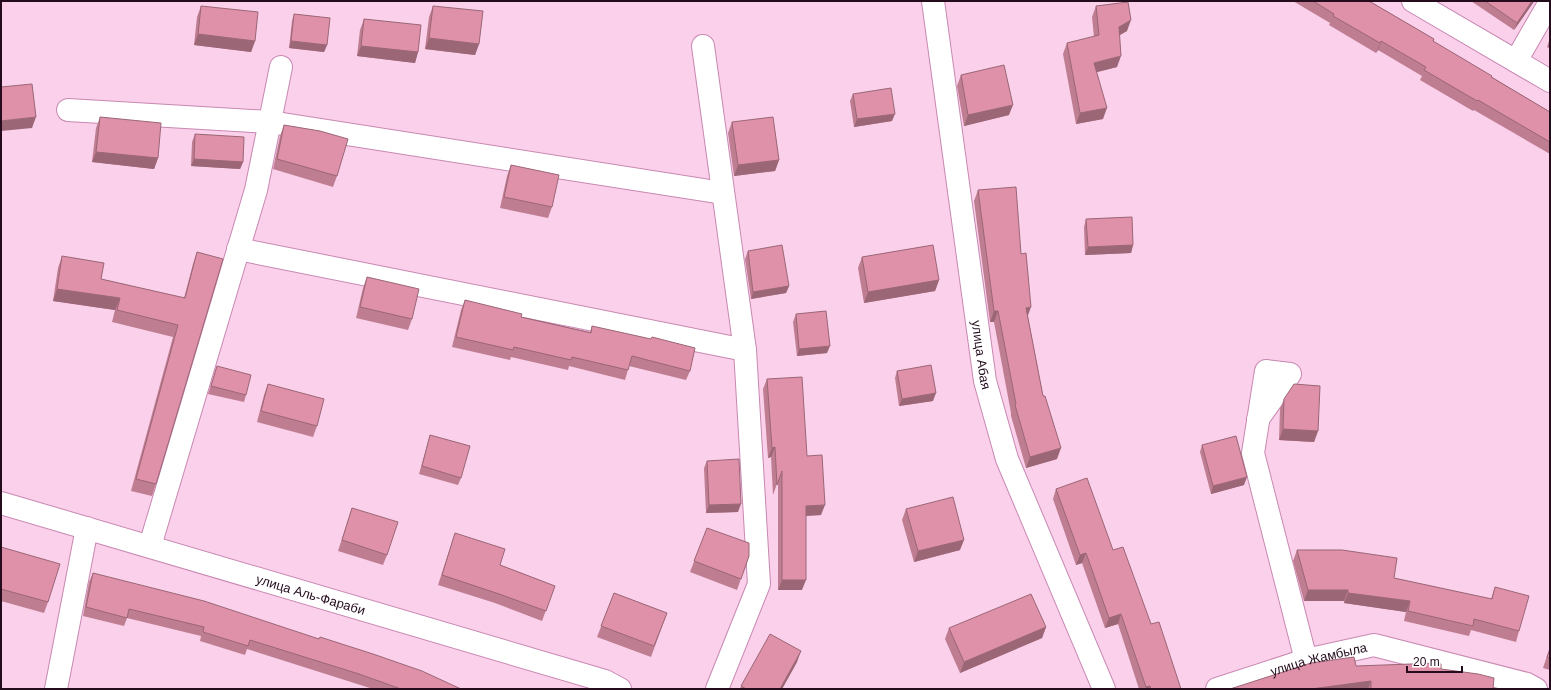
<svg xmlns="http://www.w3.org/2000/svg" width="1551" height="690" font-family="Helvetica,sans-serif">
	<style>
		.lines { fill: none; stroke-linecap: round; stroke-linejoin: round }
		.minor-casing { stroke: #c988b3; stroke-width: 24 }
		.major-casing { stroke: #c988b3; stroke-width: 24 }
		.minor { stroke: #fff; stroke-width: 22 }
		.major { stroke: #fff; stroke-width: 22 }
		.wall { fill: #bf7d91 }
		.shaded-wall { fill: #9b6676 }
		.building { fill: #de91a9; stroke: #9b6676 }
		.labels { text-anchor: middle; stroke-width: 3.5; stroke-linejoin: round; paint-order: stroke }
		.street-label { font-size: 13px; fill: #240c1d; stroke: #fff }
	</style>
	<rect width="100%" height="100%" fill="#fad0ea"/>
	<g class="lines">
		<g class="minor-casing">
			<g id="minor">
				<path id="s1" d="M933 1 985 381 1007 459 1104 689"/>
				<path d="M1413 1 1550 81"/>
				<path d="M703 46 745 350 759 584 717 689"/>
				<path d="M1516 61 1550 2"/>
				<path d="M68 110 270 122 723 193"/>
				<path d="M238 249 745 350"/>
				<path d="M1258 419 1290 374 1266 371 1253 453 1306 660"/>
				<path d="M150 546 256 190 281 67"/>
				<path d="M56 689 87 528"/>
				<path id="s2" d="M1217 689 1306 660 1374 645 1527 684 1536 689"/>
			</g>
		</g>
		<g class="major-casing">
			<g id="major">
				<path id="s3" d="M1 503 605 681 620 689"/>
			</g>
		</g>
		<use href="#minor" class="minor"/>
		<use href="#major" class="major"/>
	</g>
	<g class="wall">
		<path d="M1293 1H1369L1434 39V42L1550 112V154L1474 110 1473 111 1420 80 1422 76 1378 50 1376 53 1329 25 1330 23Z"/>
		<path d="M1471 1H1534L1533 3 1514 30Z"/>
		<path d="M201 6 255 41 251 52 194 45 197 17Z"/>
		<path d="M433 6 479 44 475 55 425 49 429 17Z"/>
		<path d="M1096 6 1127 31 1119 35 1117 67 1096 72 1103 119 1076 124 1063 54 1067 43 1094 37 1092 17Z"/>
		<path d="M294 14 327 45 324 52 289 48 292 21Z"/>
		<path d="M364 19 418 52 415 63 357 56 360 30Z"/>
		<path d="M1550 38V49L1547 47Z"/>
		<path d="M961 75 1009 115 964 126 957 86Z"/>
		<path d="M853 94 892 121 854 127 850 101Z"/>
		<path d="M100 117 158 158 154 169 92 162 96 128Z"/>
		<path d="M732 122 779 160 775 171 734 176 728 133Z"/>
		<path d="M284 125 337 176 333 187 273 169 280 136Z"/>
		<path d="M195 134 243 162 240 169 191 166 192 142Z"/>
		<path d="M511 165 552 207 548 218 500 208 507 176Z"/>
		<path d="M978 190 1021 254 1028 317 1043 396 1057 459 1026 468 1011 416V413L994 322H990L974 201Z"/>
		<path d="M1086 219 1133 245 1131 253 1085 255 1084 227Z"/>
		<path d="M748 251 789 286 786 293 751 299 745 259Z"/>
		<path d="M197 252 156 484 152 496 131 491 173 337 112 322 115 310 53 301 58 268 62 256 101 279 184 298 193 264Z"/>
		<path d="M862 257 939 280 935 291 864 303 858 268Z"/>
		<path d="M367 277 412 319 408 330 356 318 363 288Z"/>
		<path d="M465 300 521 317 590 332 592 326 690 371 686 380 629 366 625 380 569 366 568 370 511 357 510 360 452 347 461 310Z"/>
		<path d="M796 314 827 353 797 356 793 322Z"/>
		<path d="M217 366 246 395 244 402 208 394Z"/>
		<path d="M897 371 933 401 899 406 895 378Z"/>
		<path d="M767 379 807 456 821 515 806 516 802 590H778V481L773 495 771 457 768 458 763 389Z"/>
		<path d="M268 384 317 426 313 437 257 422 264 395Z"/>
		<path d="M1284 399 1318 431 1314 442 1279 440 1280 409Z"/>
		<path d="M430 435 461 478 458 485 419 474Z"/>
		<path d="M1202 445 1244 485 1211 494 1200 452Z"/>
		<path d="M707 461 738 512 706 513 704 468Z"/>
		<path d="M1056 489 1113 550 1151 624 1181 689H1139L1118 624 1105 628 1082 563 1076 565 1053 499Z"/>
		<path d="M352 508 387 555 383 565 338 551Z"/>
		<path d="M906 509 960 550 914 562 902 520Z"/>
		<path d="M707 528 749 556 737 590 690 572Z"/>
		<path d="M455 533 500 565 555 586 542 621 495 603 438 585Z"/>
		<path d="M1 547 48 602 44 613 1 601Z"/>
		<path d="M1297 550 1394 578 1491 599 1495 587 1519 631 1516 642 1471 630 1469 636 1404 621 1406 612 1344 603V601H1304L1293 561Z"/>
		<path d="M93 573 461 689H373L247 649 245 655 200 641 201 636 127 618 124 626 83 616 89 582Z"/>
		<path d="M614 593 667 613 651 657 597 637Z"/>
		<path d="M1046 627 1042 638 960 673 945 639 949 628Z"/>
		<path d="M1550 647V670L1543 668Z"/>
		<path d="M797 662 782 689H740L741 686Z"/>
		<path d="M1356 666 1441 669 1493 689H1230Z"/>
	</g>
	<g class="shaded-wall">
		<path d="M1532 1H1534L1533 3 1514 30 1517 23Z"/>
		<path d="M1131 20 1127 31 1115 38 1119 27Z"/>
		<path d="M198 34 255 41 251 52 194 45Z"/>
		<path d="M429 38 479 44 475 55 425 49Z"/>
		<path d="M291 41 327 45 324 52 289 48Z"/>
		<path d="M1381 41 1378 50 1376 53 1380 43Z"/>
		<path d="M361 46 418 52 415 63 357 56Z"/>
		<path d="M1121 56 1117 67 1090 74 1094 63Z"/>
		<path d="M1013 105 1009 115 964 126 968 115Z"/>
		<path d="M1107 108 1103 119 1076 124 1080 113Z"/>
		<path d="M895 114 892 121 854 127 857 119Z"/>
		<path d="M36 117 32 128 1 131V121Z"/>
		<path d="M96 152 158 158 154 169 92 162Z"/>
		<path d="M194 159 243 162 240 169 191 166Z"/>
		<path d="M779 160 775 171 734 176 738 165Z"/>
		<path d="M1133 245 1131 253 1085 255 1088 247Z"/>
		<path d="M939 280 935 291 864 303 868 292Z"/>
		<path d="M789 286 786 293 751 299 753 292Z"/>
		<path d="M57 289 120 298 115 310 53 301Z"/>
		<path d="M1031 307 1027 318 1026 308Z"/>
		<path d="M994 311H998L994 322H990Z"/>
		<path d="M830 346 827 353 797 356 799 349Z"/>
		<path d="M936 393 933 401 899 406 902 399Z"/>
		<path d="M1283 429 1318 431 1314 442 1279 440Z"/>
		<path d="M775 447 771 457 768 458 772 448Z"/>
		<path d="M1061 448 1057 459 1026 468 1030 457Z"/>
		<path d="M1247 477 1244 485 1211 494 1213 486Z"/>
		<path d="M741 504 738 512 706 513 709 505Z"/>
		<path d="M825 505 821 515 802 516 806 506Z"/>
		<path d="M964 540 960 550 914 562 918 551Z"/>
		<path d="M1086 553 1082 563 1076 565 1080 555Z"/>
		<path d="M782 580H806L802 590H778Z"/>
		<path d="M1308 590H1348L1344 601H1304Z"/>
		<path d="M1348 593 1410 601 1406 612 1344 603Z"/>
		<path d="M1121 614 1118 624 1105 628 1109 618Z"/>
		<path d="M1046 627 1042 638 960 673 964 662Z"/>
		<path d="M801 651 797 662 782 689H780Z"/>
		<path d="M1371 681 1368 689H1311Z"/>
		<path d="M1150 686 1149 689H1145L1146 687Z"/>
	</g>
	<g class="building">
		<path d="M1313 1H1369L1434 39 1433 41 1492 76 1491 77 1550 112V142L1478 100 1477 101 1424 70 1426 67 1381 41 1380 43 1333 16 1334 14Z"/>
		<path d="M1485 1H1532L1517 23Z"/>
		<path d="M1128 2 1131 20 1119 27 1121 56 1094 63 1107 108 1080 113 1067 43 1099 35 1096 6Z"/>
		<path d="M201 6 258 12 255 41 198 34Z"/>
		<path d="M433 6 483 11 479 44 429 38Z"/>
		<path d="M294 14 330 18 327 45 291 41Z"/>
		<path d="M364 19 421 25 418 52 361 46Z"/>
		<path d="M1004 65 1013 105 968 115 961 75Z"/>
		<path d="M32 84 36 117 1 121V87Z"/>
		<path d="M891 88 895 114 857 119 853 94Z"/>
		<path d="M100 117 161 123 158 158 96 152Z"/>
		<path d="M773 117 779 160 738 165 732 122Z"/>
		<path d="M284 125 320 131 348 139 337 176 277 159Z"/>
		<path d="M195 134 244 137 243 162 194 159Z"/>
		<path d="M511 165 559 175 552 207 504 197Z"/>
		<path d="M1016 187 1021 254 1026 253 1031 307 1026 308 1043 396H1045L1061 448 1030 457 1015 405 1016 404 998 311H994L978 190Z"/>
		<path d="M1132 217 1133 245 1088 247 1086 219Z"/>
		<path d="M782 245 789 286 753 292 748 251Z"/>
		<path d="M933 245 939 280 868 292 862 257Z"/>
		<path d="M197 252 223 259 156 484 136 479 178 325 117 310 120 298 57 289 62 256 104 263 101 279 185 298Z"/>
		<path d="M367 277 419 289 412 319 360 307Z"/>
		<path d="M465 300 522 314 521 317 591 333 592 326 651 339 652 337 695 348 690 371 632 356 628 370 572 357 571 360 514 347 513 350 456 337Z"/>
		<path d="M826 311 830 346 799 349 796 314Z"/>
		<path d="M931 365 936 393 902 399 897 371Z"/>
		<path d="M217 366 251 375 246 395 211 386Z"/>
		<path d="M802 377 807 456 822 455 825 505 806 506V580H782V471L777 485 775 447 772 448 767 379Z"/>
		<path d="M268 384 324 399 317 426 261 411Z"/>
		<path d="M1294 384 1320 386 1318 431 1283 429 1284 399Z"/>
		<path d="M430 435 470 446 461 478 422 466Z"/>
		<path d="M1236 436 1247 477 1213 486 1202 445Z"/>
		<path d="M739 459 741 504 709 505 707 461Z"/>
		<path d="M1087 478 1113 550 1123 547 1151 624 1159 622 1181 689H1151L1150 686 1146 687 1121 614 1109 618 1086 553 1080 555 1056 489Z"/>
		<path d="M953 497 964 540 918 551 906 509Z"/>
		<path d="M352 508 398 522 387 555 342 540Z"/>
		<path d="M707 528 749 543V556L741 579 694 561Z"/>
		<path d="M455 533 505 549 500 565 555 586 546 611 499 594 442 575Z"/>
		<path d="M1 547 60 564 48 602 1 589Z"/>
		<path d="M1297 550H1342L1397 558 1394 578 1492 599 1495 587 1529 596 1519 631 1474 619 1473 626 1408 611 1410 601 1348 593V590H1308Z"/>
		<path d="M93 573 204 601 319 639 320 637 373 654 422 671 461 689H401L359 674 250 640 248 646 203 632 204 627 129 609 127 618 86 607Z"/>
		<path d="M614 593 667 613 654 646 601 626Z"/>
		<path d="M1031 594 1046 627 964 662 949 628Z"/>
		<path d="M770 634 801 651 780 689H746L741 686Z"/>
		<path d="M1550 649V658L1547 657Z"/>
		<path d="M1354 657 1356 666 1438 663 1441 664V669L1478 674 1494 678 1493 689H1371V681L1311 689H1230L1311 663Z"/>
	</g>
	<g class="labels">
		<g class="street-label">
			<text dy="5" stroke="none"><textPath href="#s1" startOffset="357">улица Абая</textPath></text>
			<text dy="5" stroke="none"><textPath href="#s3" startOffset="323">улица Аль-Фараби</textPath></text>
			<text dy="5" stroke="none"><textPath href="#s2" startOffset="106">улица Жамбыла</textPath></text>
		</g>
	</g>
	<rect width="1551" height="690" fill="none" stroke="#240c1d" stroke-width="4"/>
	<path d="M1407 666v6h55v-6" fill="none" stroke="#240c1d" stroke-width="2"/>
	<text x="1413" y="666" font-size="12" fill="#240c1d" stroke="#ffffff" stroke-width="3" paint-order="stroke">20 m</text>
</svg>
